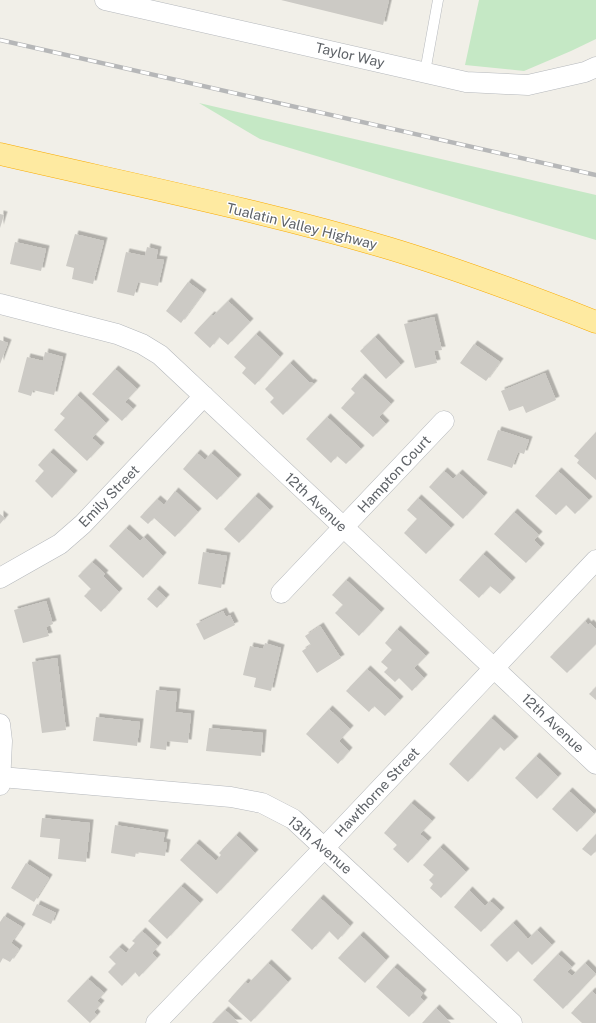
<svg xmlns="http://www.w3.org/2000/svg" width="596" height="1023" font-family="'Public Sans',sans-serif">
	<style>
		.green { fill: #c5e8c5 }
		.building { fill: #cccac5; filter: url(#shadow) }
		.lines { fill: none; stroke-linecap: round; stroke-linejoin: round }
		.service-casing { stroke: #b5b8bc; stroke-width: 11 }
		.minor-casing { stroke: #b5b8bc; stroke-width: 21 }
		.trunk-casing { stroke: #f9ab00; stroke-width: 23 }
		.service { stroke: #fff; stroke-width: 10 }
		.minor { stroke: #fff; stroke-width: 20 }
		.trunk { stroke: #feeaa1; stroke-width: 22 }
		.rail-casing { stroke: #b6b7b8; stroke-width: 4.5 }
		.rail { stroke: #fff; stroke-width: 3; stroke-dasharray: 9; stroke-linecap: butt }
		.labels { text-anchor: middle; stroke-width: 3; stroke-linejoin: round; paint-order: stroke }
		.street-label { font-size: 14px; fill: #5f6368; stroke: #fff }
	</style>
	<defs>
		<filter id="shadow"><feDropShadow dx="3.5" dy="-3.5" stdDeviation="0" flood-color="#0004"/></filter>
	</defs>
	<rect width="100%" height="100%" fill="#f1efe8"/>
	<g class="green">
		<path d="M479 0H596V39L571 51 524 71 465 65Z"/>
		<path d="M199 103 596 195V240L260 139Z"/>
	</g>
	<g class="building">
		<path d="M281 0H389L383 25Z"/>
		<path d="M0 214 4 215 0 228Z"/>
		<path d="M75 234 104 241 93 284 72 279 74 268 66 266Z"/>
		<path d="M15 242 46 249 41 271 10 264Z"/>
		<path d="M147 247 158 250 156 259 164 260 158 286 138 282 134 296 117 292 126 252 145 256Z"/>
		<path d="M188 282 203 293 181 323 166 311Z"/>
		<path d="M228 301 250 322 228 345 219 337 210 348 194 333 211 315 213 316Z"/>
		<path d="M434 317 442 350 434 351 437 363 415 368 404 324Z"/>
		<path d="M256 334 280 357 255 385 242 373 246 368 234 357Z"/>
		<path d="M375 337 401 365 386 379 360 351Z"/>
		<path d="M0 340 8 343 0 364Z"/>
		<path d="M474 344 500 362 486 381 460 363Z"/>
		<path d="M45 352 63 357 54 395 33 390 31 396 18 392 27 357 43 361Z"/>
		<path d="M290 363 310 383 311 382 314 384 283 415 270 402 274 398 265 389Z"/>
		<path d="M115 369 137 389 125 402 133 409 122 421 92 394Z"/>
		<path d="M545 373 556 400 526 413 523 406 509 411 501 391Z"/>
		<path d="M362 377 391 404 379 417 386 424 373 437 341 408 355 393 351 389Z"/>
		<path d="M77 395 106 423 92 438 101 446 87 461 54 430 65 418 60 414Z"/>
		<path d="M327 417 361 449 346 464 337 456 331 463 306 439Z"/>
		<path d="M498 430 529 440 524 454 518 452 512 468 487 460Z"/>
		<path d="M596 432V480L577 463 579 460 574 456Z"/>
		<path d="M50 452 74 474 52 498 35 481 44 471 38 465Z"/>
		<path d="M197 453 205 460 211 453 238 478 217 500 183 469Z"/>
		<path d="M444 471 453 479 459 473 484 496 463 519 429 487Z"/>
		<path d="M558 471 589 500 575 514 566 505 556 515 535 496Z"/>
		<path d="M175 491 198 512 175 537 154 518 148 524 140 517 157 499 164 505Z"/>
		<path d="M255 496 270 510 239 543 224 529Z"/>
		<path d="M418 498 451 528 426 554 404 533 417 519 407 510Z"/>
		<path d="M514 512 539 535 534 540 541 547 526 563 494 534Z"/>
		<path d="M0 514 5 518 0 524Z"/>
		<path d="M126 528 140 541 144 537 163 556 143 578 109 546Z"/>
		<path d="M203 552 227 556 221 588 198 584Z"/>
		<path d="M483 554 512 581 500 594 490 586 479 598 459 580Z"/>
		<path d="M92 562 105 574 103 576 119 592 101 612 84 596 91 589 78 576Z"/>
		<path d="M346 580 381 612 359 636 335 613 343 605 332 595Z"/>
		<path d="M156 589 166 598 157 608 147 599Z"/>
		<path d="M46 601 53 624 46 627 49 636 23 643 14 610Z"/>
		<path d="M223 611 226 617 230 615 235 625 204 640 196 624Z"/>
		<path d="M585 621 588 625 590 623 596 629V644L567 673 550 657Z"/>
		<path d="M320 626 341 658 317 673 302 651 311 645 305 636Z"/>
		<path d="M397 629 426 656 414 668 424 678 412 691 399 678 395 682 384 672 388 668 381 662 392 650 385 643Z"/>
		<path d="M265 643 281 648 271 691 254 687 256 678 243 675 250 646 263 649Z"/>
		<path d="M57 658 66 730 42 733 32 662Z"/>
		<path d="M367 669 400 700 385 716 374 706 369 712 346 691Z"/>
		<path d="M596 687V700L589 694Z"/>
		<path d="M156 690 177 692 175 712 191 714 188 743 167 741 166 750 150 748Z"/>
		<path d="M329 709 350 729 339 741 349 751 338 764 306 734Z"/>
		<path d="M96 717 140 722 137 746 93 741Z"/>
		<path d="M491 718 515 740 504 751 500 747 468 782 449 764Z"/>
		<path d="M209 728 263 733 261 756 206 751Z"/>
		<path d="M536 756 558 777 537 799 515 778Z"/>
		<path d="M569 791 594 814 577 832 552 809Z"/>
		<path d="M411 803 432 821 420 834 428 841 408 863 393 849 397 845 384 833Z"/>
		<path d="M42 818 90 823 86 862 58 859 60 839 40 837Z"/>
		<path d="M115 825 165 833 163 842 167 843 165 856 136 852 135 857 111 853Z"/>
		<path d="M596 834V851L591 856 582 849Z"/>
		<path d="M236 835 255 853 217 894 180 860 196 843 216 861 221 855 219 853Z"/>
		<path d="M440 847 466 872 441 898 430 888 433 884 429 880 434 875 423 865Z"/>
		<path d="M26 863 49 878 34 902 11 888Z"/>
		<path d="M181 886 200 903 167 939 148 921Z"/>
		<path d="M469 890 485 906 490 901 501 911 481 932 454 907Z"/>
		<path d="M320 898 350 926 338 940 329 931 312 950 291 930Z"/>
		<path d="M37 904 56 913 51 924 32 915Z"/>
		<path d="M4 916 22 927 11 943 19 949 10 962 3 958 0 963V922Z"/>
		<path d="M513 923 528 939 537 930 552 945 532 965 518 951 507 962 490 945Z"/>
		<path d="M142 931 158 946 152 953 157 958 139 977 135 972 122 986 108 972 116 964 109 957 119 947 126 953 135 943 132 941Z"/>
		<path d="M360 935 386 960 365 983 338 958Z"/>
		<path d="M558 954 572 967 567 972 572 976 585 963 596 974 563 1009 533 980Z"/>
		<path d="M268 963 288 982 251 1022 228 1001 245 982 248 984Z"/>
		<path d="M394 967 423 993 420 997 424 1001 409 1017 376 987Z"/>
		<path d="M88 979 104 993 97 1001 101 1004 94 1012 97 1015 90 1023 67 1001Z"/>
		<path d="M592 991 596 995V1023H582L571 1013Z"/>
		<path d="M436 1008 451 1023H422Z"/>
		<path d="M225 1010 239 1023H212Z"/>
	</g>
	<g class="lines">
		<g class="service-casing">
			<path id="service" d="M425 72 438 0"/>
		</g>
		<g class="minor-casing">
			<g id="minor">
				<path d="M105 0 466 82 528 85 585 72 596 67"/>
				<path d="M0 304 117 334 142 344 160 355 596 764"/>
				<path d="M0 578 60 544 83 524 204 396"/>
				<path d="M281 593 444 421"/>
				<path d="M0 724 2 741 0 785"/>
				<path d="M1 777 231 797 262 803 293 819 512 1023"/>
				<path d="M156 1023 325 847 596 560"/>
			</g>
		</g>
		<g class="trunk-casing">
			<path id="trunk" d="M0 154C129 184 260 210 388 248 458 269 527 295 596 322"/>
		</g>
		<use href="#service" class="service"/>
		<use href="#minor" class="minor"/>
		<use href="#trunk" class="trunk"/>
		<g class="rail-casing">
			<path id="rail" d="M0 40 596 175"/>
		</g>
		<use href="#rail" class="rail"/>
	</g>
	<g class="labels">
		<g class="street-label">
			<text transform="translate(350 55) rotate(13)" y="5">Taylor Way</text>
			<text transform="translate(302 226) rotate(14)" y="5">Tualatin Valley Highway</text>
			<text transform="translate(394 474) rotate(-47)" y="5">Hampton Court</text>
			<text transform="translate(109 496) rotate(-46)" y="5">Emily Street</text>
			<text transform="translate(316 502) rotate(43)" y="5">12th Avenue</text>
			<text transform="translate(553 723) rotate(43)" y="5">12th Avenue</text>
			<text transform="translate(377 792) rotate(-47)" y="5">Hawthorne Street</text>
			<text transform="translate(320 845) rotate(41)" y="5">13th Avenue</text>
		</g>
	</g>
</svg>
